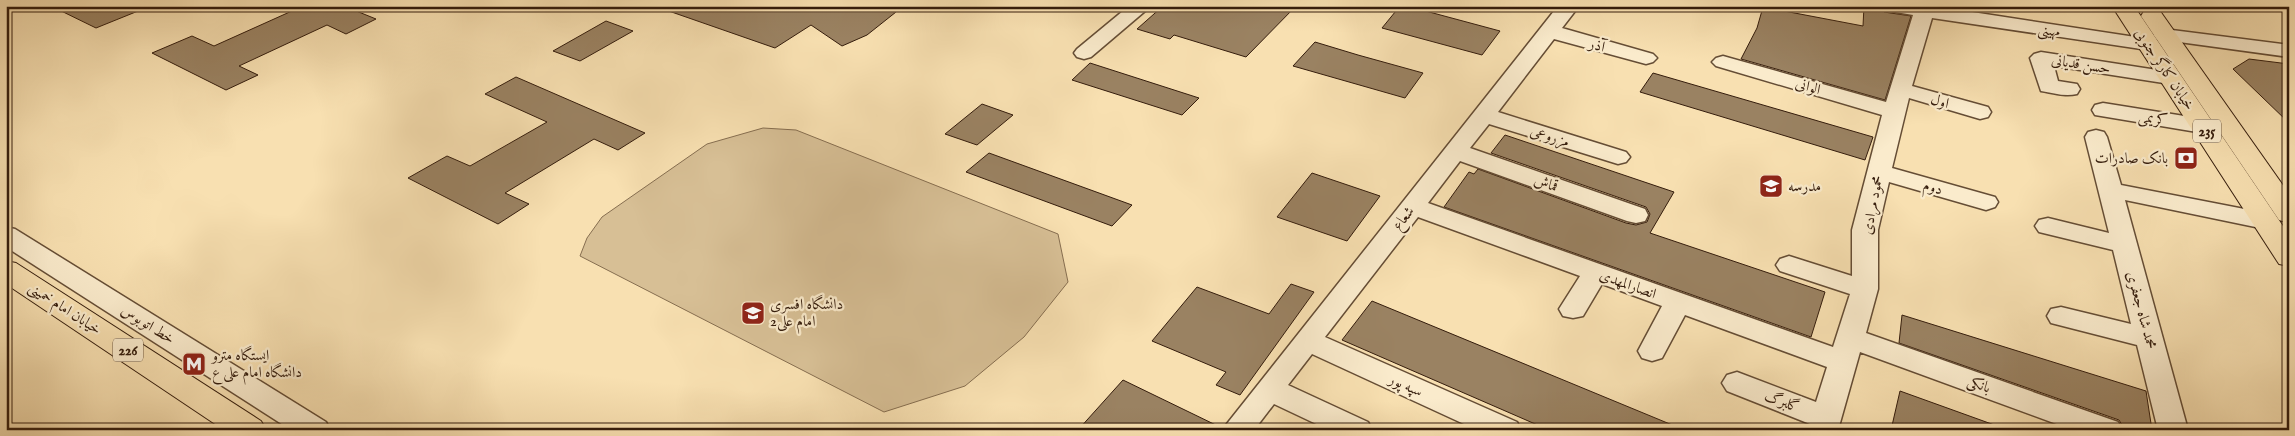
<svg xmlns="http://www.w3.org/2000/svg" width="2295" height="436" font-family="'IM FELL English',Amiri,serif">
	<style>
		.green { fill: #d7bf95; stroke: #866e50 }
		.building { fill: #9a8262; stroke: #341c0c }
		.lines { fill: none; stroke-linecap: round; stroke-linejoin: round }
		.minor-casing { stroke: #654d35; stroke-width: 3 }
		.major-casing { stroke: #341c0c; stroke-width: 2 }
		.minor { fill: #faebcc; fill-rule: evenodd }
		.major { fill: #f8e0b1; fill-rule: evenodd }
		.labels { text-anchor: middle; stroke-width: 4.5; stroke-linejoin: round; paint-order: stroke }
		.shield { fill: #faebcc; stroke: #6f5a46; stroke-width: 1 }
		.shield-label { font-size: 14px; font-weight: bold; fill: #341c0c }
		.street-label { font-size: 15px; fill: #341c0c; stroke: #faebcc }
		.poi-label { font-size: 15px; fill: #341c0c; stroke: #faebcc; text-anchor: start }
	</style>
	<rect width="100%" height="100%" fill="#f8e0b1"/>
	<filter id="stains"><feTurbulence type="fractalNoise" baseFrequency=".004" numOctaves="4"/><feColorMatrix values="0 0 0 0 .2 0 0 0 0 .09 0 0 0 0 .02 0 0 0 .5 -.17"/></filter>
	<radialGradient id="worn" r=".72"><stop offset=".6" stop-color="#630" stop-opacity="0"/><stop offset="1" stop-color="#630" stop-opacity=".3"/></radialGradient>
	<path class="green" d="M763 128 796 130 1058 234 1068 282 1024 337 965 386 884 412 580 256 587 238 602 217 707 144Z"/>
	<g class="building">
		<path d="M51 6H148V7L96 28Z"/>
		<path d="M303 6H344L376 19 346 34 327 25 239 66 258 75 226 90 152 53 192 36 214 46Z"/>
		<path d="M663 6H720L735 11 744 6H839L896 12 867 35 842 46 811 25 775 48 663 9Z"/>
		<path d="M1163 6H1296L1246 57 1174 35 1170 39 1137 29Z"/>
		<path d="M1400 6H1407L1500 31 1482 55 1382 28Z"/>
		<path d="M1864 6H1879L1884 12 1911 16 1885 100 1741 59 1757 28 1763 7 1863 26Z"/>
		<path d="M606 21 633 31 580 61 553 51Z"/>
		<path d="M1315 42 1358 55 1423 73 1405 98 1293 66Z"/>
		<path d="M2249 59 2289 64V123L2233 69Z"/>
		<path d="M1090 63 1199 98 1182 115 1072 80Z"/>
		<path d="M1653 73 1873 137 1865 160 1640 92Z"/>
		<path d="M516 77 645 133 618 150 594 139 505 193 529 204 498 224 408 178 447 156 470 166 547 122 485 94Z"/>
		<path d="M982 104 1013 115 977 145 945 134Z"/>
		<path d="M1505 135 1674 192 1650 233 1825 292 1811 337 1444 207 1469 172 1474 174 1478 169 1626 223 1636 225 1647 222 1650 214 1646 207 1491 153Z"/>
		<path d="M989 153 1132 205 1112 226 966 172Z"/>
		<path d="M1312 173 1380 196 1347 241 1277 217Z"/>
		<path d="M1291 284 1314 292 1240 395 1216 385 1226 372 1152 341 1197 287 1269 314Z"/>
		<path d="M1372 301 1682 429V430H1549L1342 340Z"/>
		<path d="M1902 315 2146 391 2152 430H2135L2122 425 2119 420 1899 343Z"/>
		<path d="M1123 380 1222 428 1220 430H1078Z"/>
		<path d="M1900 391 2000 427V430H1891Z"/>
	</g>
	<g class="lines">
		<g class="minor-casing">
			<g id="minor">
				<path d="M1129 6H1151L1091 57 1084 59 1077 57 1074 53 1077 49Z"/>
				<path d="M1558 6H1579L1562 28 1653 54 1657 58 1653 62 1646 64 1554 39 1498 112 1626 152 1630 157 1626 162 1618 164 1489 124 1470 148 1645 209 1648 215 1645 221 1636 223 1627 221 1460 161 1428 203 1833 347 1850 294 1780 271 1776 265 1780 259 1789 256 1852 276V230L1882 115 1716 66 1712 62 1716 58 1723 56 1730 58 1886 102 1913 15 1884 10 1881 6H1933L2155 40 2158 44 2155 48 2148 50 1932 18 1912 86 1988 107 1991 112 1988 117 1980 119 1909 98 1892 168 1995 197 1998 202 1995 207 1986 210 1889 182 1878 230V289L1866 333 2118 422 2122 430H2073L1860 352 1838 430H1808L1810 424 1727 391 1722 383 1727 375 1737 372 1816 402 1827 367 1685 315 1662 358 1652 361 1642 358 1638 351 1662 306 1602 284 1583 316 1573 318 1563 316 1559 309 1580 276 1418 217 1325 337 1517 422 1521 430H1477L1312 354 1288 385 1368 422 1372 430H1329L1274 404 1254 430H1222Z"/>
				<path d="M2164 29 2289 45V57L2157 39 2154 35 2157 31Z"/>
				<path d="M2041 52 2170 72 2178 73 2181 78 2178 83 2170 84 2054 66 2058 81 2077 84 2080 89 2077 94C2065 97 2053 93 2041 91L2030 58 2034 54Z"/>
				<path d="M2103 103 2203 119 2211 121 2214 126 2211 131 2203 133 2095 115 2092 110 2095 105Z"/>
				<path d="M2096 130 2104 132 2107 137 2121 185 2265 213 2274 215 2278 221 2274 227 2265 229 2125 200 2188 430H2158L2137 345 2051 323 2047 316 2051 309 2061 307 2131 324 2113 250 2039 232 2035 226 2039 220 2048 218 2109 233 2085 137 2088 132Z"/>
				<path d="M6 227 15 229 326 422 330 430H291L6 247Z"/>
			</g>
		</g>
		<g class="major-casing">
			<g id="major">
				<path d="M2112 6H2134L2289 235V266L2279 264Z"/>
				<path d="M2152 9 2160 11 2289 194V223L2279 220 2141 16 2144 11Z"/>
				<path d="M6 261 16 263 261 421 266 430H224L6 284Z"/>
			</g>
		</g>
		<use href="#minor" class="minor"/>
		<use href="#major" class="major"/>
	</g>
	<defs>
		<g id="bank-square" transform="scale(1.25)"><rect x="-9" y="-9" width="18" height="18" rx="4" fill="#8f2418" stroke="#faebcc"/><path d="M-6-4H6V4H-6ZM0-2.3a2.3 2.3 0 1 0 0 4.6a2.3 2.3 0 1 0 0-4.6Z" fill="#fff"/></g>
		<g id="school-square" transform="scale(1.25)"><rect x="-9" y="-9" width="18" height="18" rx="4" fill="#8f2418" stroke="#faebcc"/><path d="M0-5L7-2L0 1L-7-2ZM-4 1L0 2.5L4 1V4Q0 6-4 4Z" fill="#fff"/></g>
		<g id="university-square" transform="scale(1.25)"><rect x="-9" y="-9" width="18" height="18" rx="4" fill="#8f2418" stroke="#faebcc"/><path d="M0-5L7-2L0 1L-7-2ZM-4 1L0 2.5L4 1V4Q0 6-4 4Z" fill="#fff"/></g>
		<g id="metro-square" transform="scale(1.25)"><rect x="-9" y="-9" width="18" height="18" rx="4" fill="#8f2418" stroke="#faebcc"/><path d="M-5.5 5V-5H-3L0 0L3-5H5.5V5H3V-.5L0 4L-3-.5V5Z" fill="#fff"/></g>
	</defs>
	<g fill-rule="evenodd">
		<use href="#bank-square" x="2186" y="158"/>
		<use href="#school-square" x="1771" y="186"/>
		<use href="#university-square" x="753" y="313"/>
		<use href="#metro-square" x="194" y="364"/>
	</g>
	<g class="labels">
		<g class="shield">
			<rect x="2193" y="119.5" width="28" height="23" rx="4"/>
			<rect x="113" y="338.5" width="30" height="23" rx="4"/>
		</g>
		<g class="shield-label">
			<text x="2207" y="136">235</text>
			<text x="128" y="355">226</text>
		</g>
		<g class="street-label">
			<text transform="translate(2049 30) rotate(8)" y="5">مهینی</text>
			<text transform="translate(1597 45) rotate(16)" y="5">آذر</text>
			<text transform="translate(2081 64) rotate(9)" y="5">حسن قدیانی</text>
			<text transform="translate(2165 69) rotate(56)" y="5">خیابان کارگر جنوبی</text>
			<text transform="translate(1808 86) rotate(16)" y="5">الوانی</text>
			<text transform="translate(1940 101) rotate(16)" y="5">اول</text>
			<text transform="translate(2153 118) rotate(9)" y="5">کریمی</text>
			<text transform="translate(1550 136) rotate(17)" y="5">مزروعی</text>
			<text transform="translate(1546 183) rotate(19)" y="5">قماش</text>
			<text transform="translate(1933 187) rotate(16)" y="5">دوم</text>
			<text transform="translate(1872 205) rotate(-79)" y="5">محمود مرادی</text>
			<text transform="translate(1403 218) rotate(-52)" y="5">شعاع</text>
			<text transform="translate(1628 284) rotate(20)" y="5">انصارالمهدی</text>
			<text transform="translate(65 308) rotate(33)" y="5">خیابان امام خمینی</text>
			<text transform="translate(2142 310) rotate(75)" y="5">محمد شاه جعفری</text>
			<text transform="translate(148 324) rotate(32)" y="5">خط اتوبوس</text>
			<text transform="translate(1979 384) rotate(20)" y="5">بانکی</text>
			<text transform="translate(1406 385) rotate(24)" y="5">سپه پور</text>
			<text transform="translate(1782 401) rotate(21)" y="5">گلبرگ</text>
		</g>
		<g class="poi-label">
			<text x="2168" y="163" text-anchor="end">بانک صادرات</text>
			<text x="1788" y="191">مدرسه</text>
			<text x="770" y="309">دانشگاه افسری<tspan x="770" dy="17">امام علی2</tspan></text>
			<text x="212" y="360">ایستگاه مترو<tspan x="212" dy="17">دانشگاه امام علی ع</tspan></text>
		</g>
	</g>
	<rect width="2295" height="436" fill="none" stroke="#f8e0b1" stroke-width="25"/>
	<rect x="8" y="8" width="2280" height="421" fill="none" stroke="#341c0c" stroke-width="2.5"/>
	<rect x="12" y="12" width="2270" height="411" fill="none" stroke="#341c0c"/>
	<rect width="100%" height="100%" filter="url(#stains)"/>
	<rect width="100%" height="100%" fill="url(#worn)"/>
</svg>
